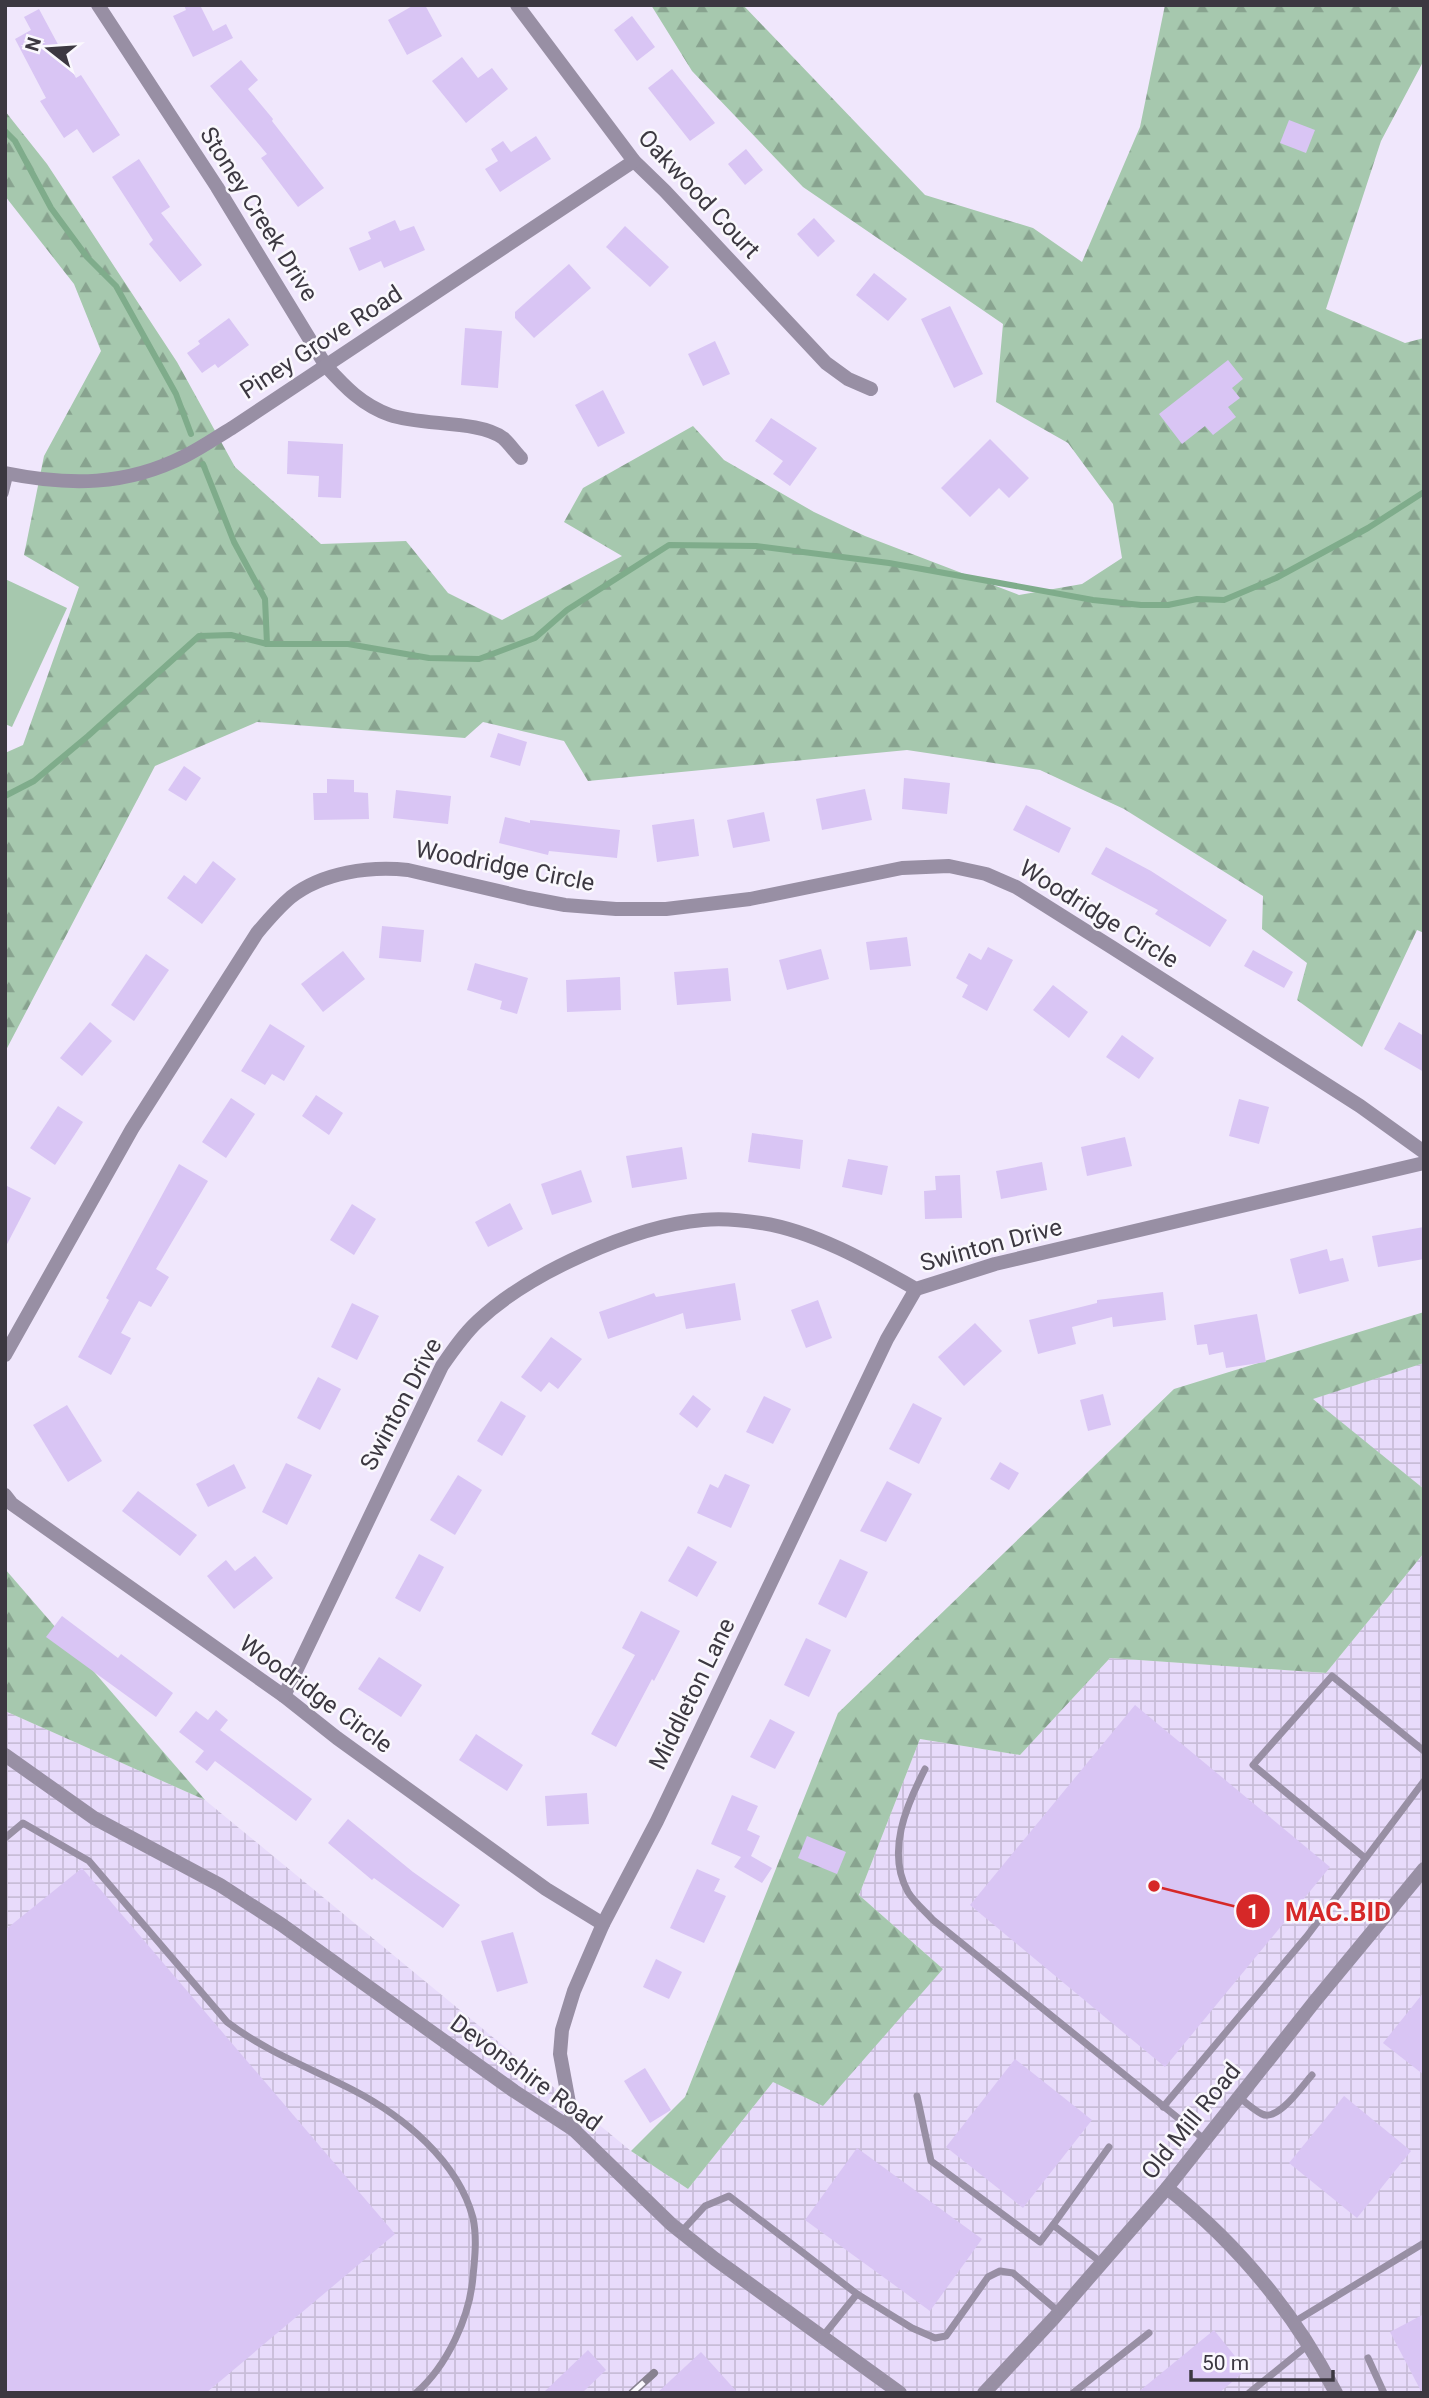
<svg xmlns="http://www.w3.org/2000/svg" width="1429" height="2398" font-family="Roboto,sans-serif">
	<style>
		.industrial { fill: url(#industrial-grid) }
		.forest { fill: url(#forest-firs) }
		.park { fill: #a6c8ae }
		.lines { fill: none; stroke-linecap: round; stroke-linejoin: round }
		.stream { stroke: #7fac8b; stroke-width: 6 }
		.building { fill: #d9c5f4 }
		.service { stroke: #988fa4; stroke-width: 7 }
		.minor { stroke: #988fa4; stroke-width: 14 }
		.rail-casing { stroke: #888290; stroke-width: 8 }
		.rail { stroke: #faf8fd; stroke-width: 5; stroke-dasharray: 16; stroke-linecap: butt }
		.labels { text-anchor: middle; stroke-width: 5; stroke-linejoin: round; paint-order: stroke }
		.street-label { font-size: 24px; fill: #3c3841; stroke: #faf8fd }
		.leader { fill: none; stroke: #d62828; stroke-width: 2.5 }
		.callout-dot { fill: #d62828; stroke: #faf8fd; stroke-width: 2.5 }
		.mark-label { font-size: 21px; text-anchor: middle; font-weight: bold; fill: #fff }
		.callout-label { font-size: 26px; text-anchor: middle; font-weight: bold; fill: #d62828; stroke: #faf8fd; stroke-width: 5; stroke-linejoin: round; paint-order: stroke }
	</style>
	<defs>
		<pattern id="industrial-grid" width="8" height="8" patternUnits="userSpaceOnUse" patternTransform="scale(1.75)"><rect width="8" height="8" fill="#e8dbfb"/><path d="M0 4h8M4 0v8" fill="none" stroke="#c8bdd8"/></pattern>
		<pattern id="forest-firs" width="22" height="20" patternUnits="userSpaceOnUse" patternTransform="scale(1.75)"><rect width="22" height="20" fill="#a6c8ae"/><path d="M5 1l3.5 6h-7zM16 11l3.5 6h-7z" fill="#88a38f"/></pattern>
	</defs>
	<rect width="100%" height="100%" fill="#f0e7fc"/>
	<g class="industrial">
		<path d="M1424 1363V1489L1312 1399Z"/>
		<path d="M1424 1553V2393H5V1711L205 1800 631 2151 688 2189 773 2082 943 1969 859 1895 920 1739 1020 1755 1110 1658 1326 1673Z"/>
	</g>
	<g class="forest">
		<path d="M651 5H743L925 195 1033 228 1082 262 1140 127 1165 5H1424V60L1381 141 1326 309 1405 343 1424 338V933L1417 930 1362 1047 1297 1000 1307 963 1262 929 1263 896 1124 809 1040 770 907 750 588 781 564 741 483 722 465 738 257 722 155 766 5 1052V753L23 745 79 587 24 555 44 456 101 351 74 284 5 196V111L47 164 177 362 235 467 321 544 406 541 448 593 502 620 622 556 564 522 583 488 693 426 724 460 814 512 865 536 1019 595 1082 584 1122 558 1113 504 1068 443 996 402 1003 324 803 187 692 71Z"/>
		<path d="M1424 1312V1363L1313 1399 1424 1489V1553L1326 1673 1110 1658 1020 1755 920 1739 859 1895 943 1969 823 2106 773 2082 688 2189 631 2151 685 2097 838 1713 1174 1389Z"/>
		<path d="M5 1569 205 1800 5 1711Z"/>
	</g>
	<path class="park" d="M5 579 67 608 12 727 5 724Z"/>
	<g class="lines">
		<g class="stream">
			<path d="M5 131 15 141 51 208 87 257 116 286 176 394 191 434"/>
			<path d="M203 464 234 542 265 599 267 644"/>
			<path d="M5 796 34 781 88 736 199 636 231 635 267 644H348L429 658 479 659 535 638 567 610 669 545 756 546 889 563 1093 600 1141 605H1168L1197 599 1224 600 1276 578 1368 528 1424 492"/>
		</g>
	</g>
	<g class="building">
		<path d="M184 5H200L213 31 226 24 233 38 193 57 173 16 186 10Z"/>
		<path d="M414 5H425L442 36 407 55 388 20Z"/>
		<path d="M39 9 76 78 81 75 120 135 93 153 77 129 64 138 40 101 46 98 15 39 31 30 24 17Z"/>
		<path d="M632 16 655 47 637 61 614 30Z"/>
		<path d="M462 57 478 78 492 68 508 89 466 123 432 81Z"/>
		<path d="M241 60 258 80 248 89 273 119 272 121 324 188 298 207 261 158 267 154 210 86Z"/>
		<path d="M672 69 715 123 690 141 648 88Z"/>
		<path d="M1289 120 1315 130 1306 153 1280 143Z"/>
		<path d="M536 136 551 159 500 192 485 169 498 161 491 149 503 141 511 152Z"/>
		<path d="M746 149 763 170 745 185 728 164Z"/>
		<path d="M139 159 170 207 161 213 202 265 180 282 149 244 153 240 112 177Z"/>
		<path d="M814 218 835 241 818 257 797 234Z"/>
		<path d="M395 220 400 231 414 226 425 250 384 268 381 261 359 271 349 248 371 239 368 232Z"/>
		<path d="M625 226 669 267 650 287 606 247Z"/>
		<path d="M569 264 591 288 534 338 515 318V312Z"/>
		<path d="M874 273 907 299 888 321 856 295Z"/>
		<path d="M950 306 983 374 954 388 921 319Z"/>
		<path d="M229 318 249 345 218 368 215 364 202 373 187 353 200 344 198 341Z"/>
		<path d="M465 328 502 331 498 388 461 385Z"/>
		<path d="M715 341 730 374 703 386 688 354Z"/>
		<path d="M1228 360 1243 379 1232 388 1240 398 1228 407 1236 417 1213 435 1205 426 1182 444 1159 414Z"/>
		<path d="M603 390 625 433 598 447 575 405Z"/>
		<path d="M771 418 817 448 790 486 773 474 783 461 755 441Z"/>
		<path d="M990 439 1029 478 1009 498 999 488 970 517 941 488Z"/>
		<path d="M288 441 343 444 341 498 318 497 319 476 287 474Z"/>
		<path d="M498 733 527 742 520 766 490 757Z"/>
		<path d="M184 766 201 778 186 801 168 790Z"/>
		<path d="M904 778 950 783 947 814 902 809Z"/>
		<path d="M327 779 354 780V792L368 793 369 819 314 820 313 793H327Z"/>
		<path d="M865 789 872 820 822 830 816 799Z"/>
		<path d="M396 790 451 796 448 824 393 818Z"/>
		<path d="M1026 805 1071 828 1059 853 1013 830Z"/>
		<path d="M764 812 770 841 733 848 727 820Z"/>
		<path d="M505 817 530 823V820L620 830 617 858 549 851 548 855 499 843Z"/>
		<path d="M694 819 699 856 657 862 652 825Z"/>
		<path d="M1106 847 1151 871 1227 920 1210 947 1155 914 1158 910 1091 874Z"/>
		<path d="M213 861 236 879 202 924 167 898 184 875 196 884Z"/>
		<path d="M382 926 424 930 421 962 379 958Z"/>
		<path d="M907 937 911 966 870 970 866 942Z"/>
		<path d="M988 947 1013 960 987 1011 962 997 968 985 956 978 969 953 981 960Z"/>
		<path d="M821 949 829 979 787 990 779 960Z"/>
		<path d="M1253 950 1293 972 1284 988 1244 966Z"/>
		<path d="M343 951 365 979 323 1012 301 984Z"/>
		<path d="M146 954 169 970 134 1021 111 1005Z"/>
		<path d="M475 963 528 978 517 1014 500 1009 502 1001 467 990Z"/>
		<path d="M728 968 731 1001 677 1005 674 972Z"/>
		<path d="M620 977 621 1010 567 1012 566 980Z"/>
		<path d="M1053 985 1088 1012 1069 1038 1033 1010Z"/>
		<path d="M90 1022 112 1041 82 1076 60 1058Z"/>
		<path d="M1399 1022 1424 1036V1072L1384 1049Z"/>
		<path d="M270 1024 305 1046 284 1081 272 1074 265 1085 241 1071Z"/>
		<path d="M1122 1035 1154 1058 1139 1079 1106 1057Z"/>
		<path d="M316 1095 343 1113 329 1135 302 1116Z"/>
		<path d="M231 1098 255 1114 226 1158 202 1142Z"/>
		<path d="M1239 1099 1269 1107 1259 1144 1229 1136Z"/>
		<path d="M58 1106 83 1122 55 1165 30 1148Z"/>
		<path d="M752 1133 803 1140 800 1169 748 1162Z"/>
		<path d="M1125 1137 1132 1166 1087 1176 1081 1147Z"/>
		<path d="M682 1147 687 1179 632 1188 626 1156Z"/>
		<path d="M848 1159 888 1166 882 1195 842 1187Z"/>
		<path d="M1042 1162 1047 1190 1001 1199 996 1171Z"/>
		<path d="M179 1164 208 1181 156 1269 169 1277 151 1307 139 1301 121 1333 131 1338 111 1375 78 1357 109 1300 106 1298Z"/>
		<path d="M581 1170 592 1202 552 1215 541 1184Z"/>
		<path d="M960 1175 962 1218 925 1219 924 1191 936 1190 935 1176Z"/>
		<path d="M5 1185 31 1198 5 1248Z"/>
		<path d="M510 1203 523 1229 488 1247 475 1222Z"/>
		<path d="M352 1204 376 1219 354 1255 330 1240Z"/>
		<path d="M1424 1227V1259L1378 1267 1372 1236Z"/>
		<path d="M1327 1249 1330 1261 1343 1258 1349 1281 1299 1294 1290 1259Z"/>
		<path d="M735 1283 741 1320 686 1329 683 1313 608 1339 599 1312 654 1293 656 1297Z"/>
		<path d="M1163 1292 1166 1320 1113 1327 1112 1317 1072 1327 1076 1344 1038 1354 1029 1320 1097 1303V1300Z"/>
		<path d="M818 1300 832 1338 806 1348 791 1310Z"/>
		<path d="M352 1303 379 1316 357 1360 331 1347Z"/>
		<path d="M1257 1314 1266 1362 1226 1368 1223 1352 1209 1355 1207 1344 1197 1345 1194 1325Z"/>
		<path d="M975 1323 1002 1351 964 1386 938 1357Z"/>
		<path d="M551 1337 582 1359 558 1389 549 1382 541 1392 521 1377Z"/>
		<path d="M318 1377 341 1389 320 1430 297 1418Z"/>
		<path d="M1103 1394 1111 1425 1088 1431 1080 1400Z"/>
		<path d="M693 1395 711 1409 697 1428 679 1414Z"/>
		<path d="M764 1396 791 1409 773 1444 746 1432Z"/>
		<path d="M501 1401 526 1416 502 1456 477 1441Z"/>
		<path d="M913 1403 942 1418 919 1464 889 1449Z"/>
		<path d="M67 1405 102 1461 68 1482 33 1425Z"/>
		<path d="M1000 1462 1019 1473 1009 1490 990 1479Z"/>
		<path d="M286 1463 312 1475 287 1525 262 1512Z"/>
		<path d="M234 1464 246 1488 208 1507 196 1484Z"/>
		<path d="M725 1474 750 1485 731 1528 697 1513 710 1484 718 1488Z"/>
		<path d="M458 1475 482 1490 455 1535 430 1520Z"/>
		<path d="M887 1481 912 1494 886 1542 860 1531Z"/>
		<path d="M138 1491 197 1535 180 1556 122 1511Z"/>
		<path d="M688 1546 717 1562 697 1597 668 1581Z"/>
		<path d="M419 1554 444 1567 420 1612 395 1598Z"/>
		<path d="M255 1556 273 1578 234 1609 207 1576 226 1560 235 1571Z"/>
		<path d="M840 1559 868 1572 846 1618 818 1604Z"/>
		<path d="M641 1611 680 1631 654 1681 652 1679 616 1747 591 1734 635 1655 622 1648Z"/>
		<path d="M62 1616 118 1658 121 1654 173 1693 156 1717 46 1637Z"/>
		<path d="M806 1638 831 1650 809 1697 784 1685Z"/>
		<path d="M379 1657 422 1685 401 1717 358 1689Z"/>
		<path d="M1135 1705 1330 1867 1165 2067 970 1905Z"/>
		<path d="M216 1710 228 1720 220 1730 312 1799 296 1821 215 1761 207 1771 195 1762 204 1751 179 1732 196 1711 208 1720Z"/>
		<path d="M770 1719 795 1732 775 1769 750 1757Z"/>
		<path d="M476 1734 523 1765 507 1791 459 1760Z"/>
		<path d="M587 1793 589 1824 547 1826 545 1796Z"/>
		<path d="M732 1795 758 1806 747 1830 760 1836 751 1856 772 1868 762 1883 734 1867 741 1857 711 1844Z"/>
		<path d="M348 1819 413 1872 460 1905 443 1928 374 1878 372 1880 328 1843Z"/>
		<path d="M807 1836 846 1852 837 1874 798 1858Z"/>
		<path d="M82 1868 395 2234 206 2393H5V1930Z"/>
		<path d="M697 1869 720 1879 714 1891 726 1896 704 1943 670 1928Z"/>
		<path d="M513 1932 528 1983 497 1992 481 1941Z"/>
		<path d="M656 1959 682 1972 669 1999 643 1987Z"/>
		<path d="M1424 1992V2075L1383 2043Z"/>
		<path d="M1015 2059 1092 2120 1023 2208 946 2147Z"/>
		<path d="M645 2068 671 2110 650 2123 624 2081Z"/>
		<path d="M1344 2096 1411 2151 1357 2218 1289 2163Z"/>
		<path d="M857 2148 982 2239 930 2311 805 2220Z"/>
		<path d="M1424 2314V2393H1422L1390 2332Z"/>
		<path d="M1214 2330 1246 2370 1219 2393H1137Z"/>
		<path d="M588 2350 606 2370 582 2393H543Z"/>
		<path d="M701 2352 738 2393H657Z"/>
	</g>
	<g class="lines">
		<g class="service">
			<path d="M5 494 10 474"/>
			<path d="M925 1769C906 1806 886 1852 908 1892 914 1902 925 1911 933 1920L1204 2139"/>
			<path d="M5 1838 23 1823 89 1861 227 2022C265 2051 310 2068 353 2090 403 2116 458 2161 473 2218 477 2237 475 2257 473 2276 470 2317 447 2366 416 2393"/>
			<path d="M1365 1858 1253 1765 1332 1676 1424 1751"/>
			<path d="M917 2096 931 2161 1040 2242 1053 2225 1102 2263"/>
			<path d="M1239 2097C1246 2103 1254 2110 1262 2114 1278 2122 1302 2086 1312 2075"/>
			<path d="M1163 2107 1307 1936 1424 1781"/>
			<path d="M1053 2225 1109 2147"/>
			<path d="M681 2232 705 2206 729 2196 857 2294 823 2336"/>
			<path d="M857 2294 912 2328 935 2338 946 2336 988 2277 1000 2271 1013 2273 1059 2312"/>
			<path d="M1294 2322 1424 2243"/>
			<path d="M1368 2358 1384 2393"/>
			<path d="M1073 2393 1149 2333"/>
			<path d="M1249 2393 1308 2345"/>
		</g>
		<g class="minor">
			<path d="M98 5 217 187 326 366C345 387 362 405 390 415 421 426 479 420 503 438 509 443 515 452 521 458"/>
			<path d="M517 5 634 161 665 191 826 363 848 379 871 389"/>
			<path d="M5 473C69 486 126 486 185 456 201 448 217 437 232 428L634 161"/>
			<path d="M5 1355 132 1129 257 933C267 921 278 908 291 897 323 872 370 866 408 870L528 898 565 905 616 909H666L750 899 902 868 949 866 986 874 1016 887 1113 948 1360 1106 1424 1152"/>
			<path d="M5 1495 12 1504 284 1696 337 1738 546 1889 603 1924"/>
			<path d="M284 1696 442 1366C453 1350 464 1334 478 1321 529 1273 633 1226 703 1220 722 1218 742 1220 761 1223 814 1231 870 1263 916 1289L995 1264 1424 1163"/>
			<path d="M5 1755 94 1818 220 1885 282 1925 514 2091 574 2130 671 2224 715 2259 900 2393"/>
			<path d="M574 2130 560 2054 562 2030 574 1991 603 1924 657 1821 887 1339 916 1289"/>
			<path d="M1167 2188C1238 2244 1294 2312 1336 2393"/>
			<path d="M984 2393 1054 2318 1167 2188 1315 2001 1424 1869"/>
		</g>
		<g class="rail-casing">
			<path id="rail" d="M632 2393 654 2373"/>
		</g>
		<use href="#rail" class="rail"/>
	</g>
	<g class="labels">
		<g class="street-label">
			<text transform="translate(699 194) rotate(47)" y="8">Oakwood Court</text>
			<text transform="translate(259 214) rotate(58)" y="8">Stoney Creek Drive</text>
			<text transform="translate(321 342) rotate(-33)" y="8">Piney Grove Road</text>
			<text transform="translate(505 866) rotate(11)" y="8">Woodridge Circle</text>
			<text transform="translate(1099 914) rotate(32)" y="8">Woodridge Circle</text>
			<text transform="translate(991 1245) rotate(-15)" y="8">Swinton Drive</text>
			<text transform="translate(401 1404) rotate(-62)" y="8">Swinton Drive</text>
			<text transform="translate(316 1694) rotate(36)" y="8">Woodridge Circle</text>
			<text transform="translate(692 1694) rotate(-64)" y="8">Middleton Lane</text>
			<text transform="translate(526 2073) rotate(36)" y="8">Devonshire Road</text>
			<text transform="translate(1191 2121) rotate(-51)" y="8">Old Mill Road</text>
		</g>
	</g>
	<path class="leader" d="M1154 1886L1253 1911"/>
	<g class="callout-dot">
		<circle cx="1154" cy="1886" r="7"/>
		<circle cx="1253" cy="1911" r="18"/>
	</g>
	<g class="mark-label">
		<text x="1253" y="1919">1</text>
	</g>
	<g class="callout-label">
		<text x="1338" y="1921">MAC.BID</text>
	</g>
	<rect width="1429" height="2398" fill="none" stroke="#3c3841" stroke-width="14"/>
	<g transform="translate(49 49) rotate(287)" stroke="#faf8fd" stroke-width="5" paint-order="stroke">
	<path d="M0-5L12 26L0 18L-12 26Z" fill="#3c3841"/>
	<text y="-10" font-size="19" font-weight="bold" text-anchor="middle" fill="#3c3841">N</text>
	</g>
	<path d="M1191 2370v10h142v-10" fill="none" stroke="#3c3841" stroke-width="3.5"/>
	<text x="1202" y="2370" font-size="21" fill="#3c3841" stroke="#faf8fd" stroke-width="5" paint-order="stroke">50 m</text>
</svg>
